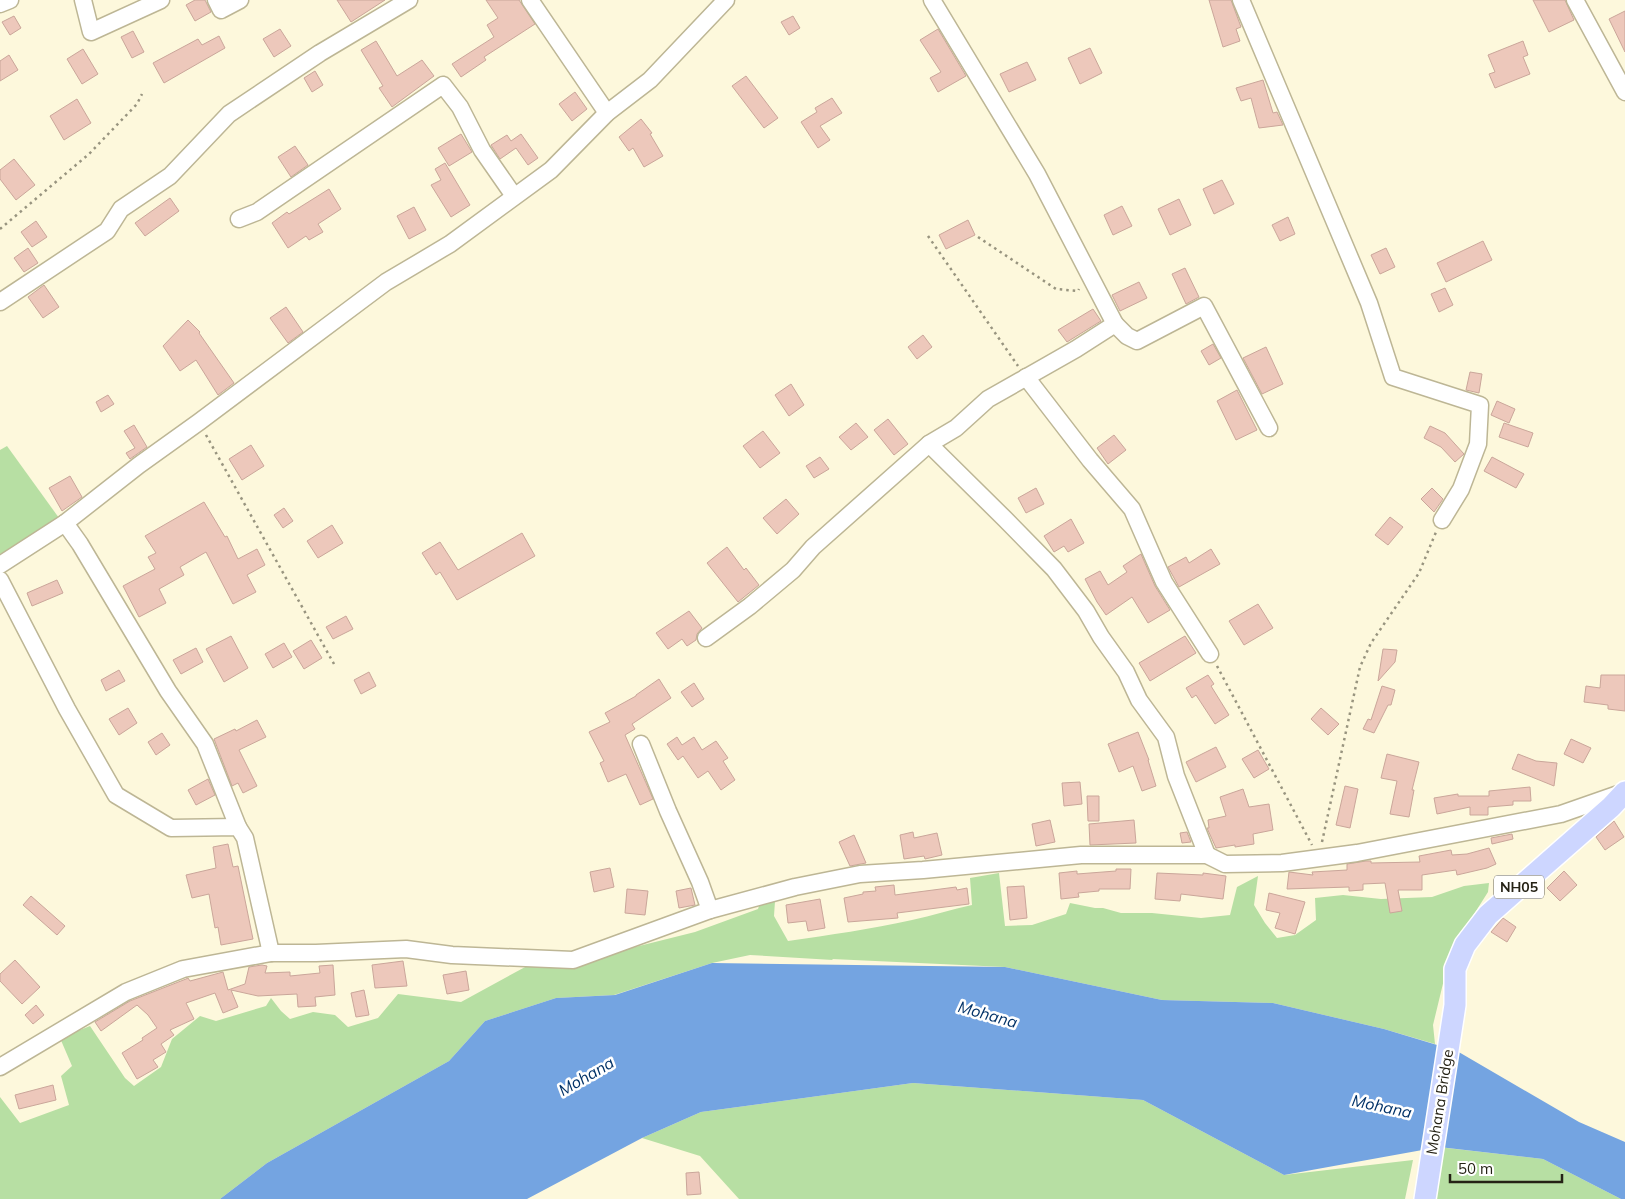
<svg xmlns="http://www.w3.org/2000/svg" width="1625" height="1199" font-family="Mulish,sans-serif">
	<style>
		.green { fill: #b7dfa3 }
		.water { fill: #74a4e1 }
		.building { fill: #edc8bb; stroke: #caa69a }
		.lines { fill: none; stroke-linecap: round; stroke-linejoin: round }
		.minor-casing { stroke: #bdb695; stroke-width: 19 }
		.major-casing { stroke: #fff; stroke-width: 24 }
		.path { stroke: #98947f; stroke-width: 2.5; stroke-dasharray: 2.5 4; stroke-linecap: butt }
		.minor { stroke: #fff; stroke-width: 16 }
		.major { stroke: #cdd6ff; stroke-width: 21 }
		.labels { text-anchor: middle; stroke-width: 5; stroke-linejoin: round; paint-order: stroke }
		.shield { fill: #fff; stroke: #66645b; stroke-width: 1 }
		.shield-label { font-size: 14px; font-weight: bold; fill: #252215 }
		.street-label { font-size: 15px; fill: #252215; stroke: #fff }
		.water-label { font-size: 16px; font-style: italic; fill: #003167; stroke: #fff }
	</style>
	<rect width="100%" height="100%" fill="#fdf8dc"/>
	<g class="green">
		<path d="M7 446 59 518 2 557 0 553V450Z"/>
		<path d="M999 873 1005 926 1032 925 1066 914 1070 903 1095 908H1103L1121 913H1152L1201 918 1230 915 1237 887 1258 876 1254 905 1265 923 1277 938 1295 935 1316 920 1315 898 1343 895 1381 899 1432 897 1464 886 1489 883 1488 892 1464 930 1447 967 1433 1025 1435 1044 1384 1029 1273 1003 1162 1000 1005 967 832 959 833 960 750 955 712 963 614 995 556 998 485 1021 449 1061 267 1163 220 1199H0V1097L20 1123 69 1105 61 1076 72 1066 60 1038 90 1026 125 1078 134 1086 161 1067 172 1039 200 1016 216 1021 266 1006 271 998 281 1011 290 1019 313 1012 335 1015 348 1027 378 1018 398 994 461 1002 527 966 584 964 635 947 695 932 758 909 759 906 775 901 774 916 788 941C830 935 871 929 912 920 932 916 952 909 972 905L970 878Z"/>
		<path d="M913 1083 1143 1100 1284 1175 1413 1160 1405 1199H739L700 1156 642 1138 701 1112Z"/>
		<path d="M1438 1147 1543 1159 1621 1199H1431Z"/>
	</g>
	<path class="water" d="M712 963 1005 967 1162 1000 1273 1003 1384 1029 1457 1051 1579 1122 1625 1142V1199H1621L1543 1159 1439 1147 1284 1175 1143 1100 913 1083 701 1112 642 1138 527 1199H220L267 1163 449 1061 485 1021 556 998 615 995Z"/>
	<g class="building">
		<path d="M195 0H205L211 12 195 21 186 5Z"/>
		<path d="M337 0H385L351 22Z"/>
		<path d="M486 0H519L535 24 484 57 486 60 461 77 452 64 494 37 487 25 498 18Z"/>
		<path d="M1209 0H1231L1241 27 1236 29 1240 41 1223 47Z"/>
		<path d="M1533 0H1565L1574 20 1549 32Z"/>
		<path d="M1625 11V52L1609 19Z"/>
		<path d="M14 16 21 28 10 35 2 22Z"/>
		<path d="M793 16 800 28 789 35 781 22Z"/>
		<path d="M280 29 291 46 274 57 263 39Z"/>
		<path d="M938 29 966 76 938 92 930 78 941 72 920 40Z"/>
		<path d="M133 31 144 52 132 58 121 37Z"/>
		<path d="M219 36 225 48 164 83 153 63 198 39 202 45Z"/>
		<path d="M376 41 397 76 422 60 434 76 392 107 379 88 383 86 361 50Z"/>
		<path d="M1523 41 1528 55 1523 57 1530 74 1495 88 1489 74 1495 72 1488 55Z"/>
		<path d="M1090 48 1102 73 1080 84 1068 58Z"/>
		<path d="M83 49 98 74 82 84 67 59Z"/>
		<path d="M9 55 18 70 0 81V61Z"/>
		<path d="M1027 62 1036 80 1009 92 1000 74Z"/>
		<path d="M315 71 323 85 312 92 304 78Z"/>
		<path d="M746 76 778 118 764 128 732 86Z"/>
		<path d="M1263 80 1273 113 1277 112 1283 125 1259 128 1251 98 1241 101 1236 88Z"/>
		<path d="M575 92 587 109 572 121 559 104Z"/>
		<path d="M832 98 842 113 820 126 830 140 818 148 801 122 817 112 815 108Z"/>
		<path d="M77 99 91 123 64 140 50 116Z"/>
		<path d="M641 119 652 133 650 134 663 156 644 167 633 148 629 151 619 137Z"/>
		<path d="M461 134 472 152 449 166 438 148Z"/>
		<path d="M521 134 538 158 528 165 516 148 500 159 491 145 507 135 511 141Z"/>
		<path d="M295 146 308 165 291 177 278 157Z"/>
		<path d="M14 159 35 185 16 200 0 179V170Z"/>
		<path d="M445 163 470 205 451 217 431 185 441 180 435 169Z"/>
		<path d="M1222 180 1234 204 1214 214 1203 189Z"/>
		<path d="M329 189 341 209 318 224 323 232 309 240 306 236 288 248 272 223 287 212 289 214Z"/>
		<path d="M170 198 179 211 145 236 135 223Z"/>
		<path d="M1179 199 1191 225 1170 235 1158 209Z"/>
		<path d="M1122 206 1132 226 1113 235 1104 215Z"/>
		<path d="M414 207 426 230 409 239 397 216Z"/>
		<path d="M1288 217 1295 234 1280 241 1272 225Z"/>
		<path d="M968 220 975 235 946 249 939 235Z"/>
		<path d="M36 221 47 237 32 247 21 232Z"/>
		<path d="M1483 241 1492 260 1446 282 1437 263Z"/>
		<path d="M28 248 38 263 24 272 14 258Z"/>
		<path d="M1386 248 1395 267 1380 274 1371 255Z"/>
		<path d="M1185 268 1199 297 1186 304 1172 274Z"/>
		<path d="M1139 282 1147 298 1120 311 1112 295Z"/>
		<path d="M44 285 59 307 43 318 28 297Z"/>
		<path d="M1445 288 1453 305 1439 312 1431 294Z"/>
		<path d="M286 307 303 332 288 343 270 318Z"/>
		<path d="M1093 309 1101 321 1067 342 1058 330Z"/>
		<path d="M188 320 200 332 199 333 234 383 218 395 196 360 180 371 163 346Z"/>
		<path d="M923 335 932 347 917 359 908 347Z"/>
		<path d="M1213 344 1221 358 1209 365 1201 351Z"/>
		<path d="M1266 347 1283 384 1262 394 1243 358Z"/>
		<path d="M1470 372 1482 374 1479 393 1466 390Z"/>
		<path d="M791 384 804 405 789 416 775 395Z"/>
		<path d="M1237 390 1257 430 1236 440 1217 401Z"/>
		<path d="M108 395 114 404 101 412 96 402Z"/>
		<path d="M1497 401 1515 409 1509 423 1491 415Z"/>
		<path d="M888 419 908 444 894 455 874 430Z"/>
		<path d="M856 423 868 437 851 450 839 437Z"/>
		<path d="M1504 423 1533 433 1528 447 1499 437Z"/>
		<path d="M134 425 147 447 130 459 126 453 135 448 124 431Z"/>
		<path d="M1430 426 1445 433 1464 454 1455 462 1441 447 1424 438Z"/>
		<path d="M763 431 780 453 760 468 743 446Z"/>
		<path d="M1114 435 1126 450 1108 464 1097 448Z"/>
		<path d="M251 445 264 466 242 480 229 459Z"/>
		<path d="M820 457 829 469 814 478 806 466Z"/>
		<path d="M1492 457 1524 474 1516 488 1484 471Z"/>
		<path d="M70 476 82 497 62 511 49 488Z"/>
		<path d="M1036 488 1044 504 1026 513 1018 498Z"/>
		<path d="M1432 488 1443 499 1434 512 1421 499Z"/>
		<path d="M786 499 799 514 777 534 763 518Z"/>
		<path d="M204 502 225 537 227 536 238 559 257 549 265 565 247 575 256 592 233 604 206 552 180 567 184 575 159 589 166 603 139 617 123 586 155 569 148 557 156 553 145 536Z"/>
		<path d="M284 508 293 521 283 528 274 515Z"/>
		<path d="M1390 517 1403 527 1388 545 1375 535Z"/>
		<path d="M1071 519 1084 543 1068 552 1064 546 1054 552 1044 536Z"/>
		<path d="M332 525 343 543 318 558 307 541Z"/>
		<path d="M522 533 535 556 457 600 440 572 436 575 422 553 440 542 458 570Z"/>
		<path d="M727 547 744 570 746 568 759 585 738 602 707 563Z"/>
		<path d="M1211 549 1220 564 1179 587 1168 567 1186 557 1189 563Z"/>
		<path d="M1141 554 1155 586 1170 610 1148 623 1132 597 1106 615 1097 602 1085 579 1100 571 1108 585 1127 572 1123 566Z"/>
		<path d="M57 580 63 593 32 606 27 593Z"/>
		<path d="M1258 604 1273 628 1244 645 1229 621Z"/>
		<path d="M689 611 702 628 697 634 696 640 687 646 682 639 668 649 656 633Z"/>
		<path d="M346 616 353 629 333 639 326 627Z"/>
		<path d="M231 636 248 668 224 682 206 649Z"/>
		<path d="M1185 636 1196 653 1150 681 1139 663Z"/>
		<path d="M311 640 322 658 304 669 293 651Z"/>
		<path d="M284 643 292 657 273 668 265 654Z"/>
		<path d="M196 648 203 662 181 674 173 660Z"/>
		<path d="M1383 649 1397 650 1395 662 1378 681Z"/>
		<path d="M119 670 125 681 106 691 101 680Z"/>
		<path d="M369 672 376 686 361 694 354 680Z"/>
		<path d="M1208 675 1214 684 1211 686 1229 715 1215 724 1196 695 1192 698 1186 688Z"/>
		<path d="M1601 675H1625V711L1608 709V705L1584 702 1586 686 1600 688Z"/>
		<path d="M659 679 671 698 632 724 635 729 625 735 653 799 640 805 626 774 608 782 600 763 604 761 589 732 610 722 605 713 636 696V695Z"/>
		<path d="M694 683 704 699 692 707 681 692Z"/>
		<path d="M1382 686 1395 690 1391 705H1388L1374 733 1363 729 1368 719 1371 720Z"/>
		<path d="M128 708 137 723 119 735 109 719Z"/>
		<path d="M1321 708 1339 724 1328 735 1311 719Z"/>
		<path d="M257 720 266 737 239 750 257 786 243 793 238 783 232 786 214 739 235 729 236 731Z"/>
		<path d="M1138 732 1149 760H1148L1156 786 1142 791 1133 766 1119 772 1108 744Z"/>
		<path d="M162 733 170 745 156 755 148 742Z"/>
		<path d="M677 737 682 745 694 737 702 750 716 741 728 758 723 761 735 780 721 790 708 771 698 778 683 756 678 760 667 744Z"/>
		<path d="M1571 739 1591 748 1583 763 1564 754Z"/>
		<path d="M1216 747 1226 767 1196 782 1186 762Z"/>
		<path d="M1258 750 1269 769 1254 778 1242 759Z"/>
		<path d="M1387 754 1419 762 1412 790H1414L1409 817 1390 814 1397 781 1381 778Z"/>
		<path d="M1518 754 1536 761 1557 763 1554 786 1512 769Z"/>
		<path d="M208 779 215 795 196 805 188 790Z"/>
		<path d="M1080 782 1082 804 1064 806 1062 783Z"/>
		<path d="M1345 786 1358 789 1350 828 1336 825Z"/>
		<path d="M1530 787 1531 801H1513V805L1488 807V815H1470V807L1437 814 1434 798 1458 794V796H1489V791Z"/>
		<path d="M1243 789 1249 807 1269 804 1273 830 1253 834 1254 844 1235 847V845L1216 848 1207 828H1209L1208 820 1226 816 1220 797Z"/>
		<path d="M1087 796H1099V821H1088Z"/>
		<path d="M1050 820 1055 842 1036 846 1032 824Z"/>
		<path d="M1134 820 1136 843 1090 845 1089 824Z"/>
		<path d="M1614 821 1624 837 1605 850 1596 837Z"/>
		<path d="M913 832 914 838 937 833 942 855 925 859 924 856 904 859 900 835Z"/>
		<path d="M1187 832 1191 842 1182 843 1180 833Z"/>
		<path d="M1512 834 1513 839 1492 844 1491 838Z"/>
		<path d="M854 835 866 863 850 866 839 842Z"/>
		<path d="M228 844 233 867 238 866 253 939 221 945 218 927 215 928 209 894 192 898 186 875 216 868 213 847Z"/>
		<path d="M1489 848 1496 864 1487 868 1457 875 1456 870 1422 875V890H1398L1402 911 1390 913 1385 883 1363 884V890L1349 891V887L1287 889 1289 872 1313 875 1312 872 1347 870V864L1366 861H1371V863L1420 862 1419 856 1451 850 1452 855 1467 854Z"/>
		<path d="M610 868 614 887 594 892 590 872Z"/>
		<path d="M1116 869H1131L1130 889H1099V891L1078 893 1079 897 1061 899 1059 873 1077 871V874L1116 871Z"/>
		<path d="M1564 871 1577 885 1560 901 1547 888Z"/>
		<path d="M1157 873 1203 875V873L1226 876 1223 899 1181 894 1180 901 1155 899Z"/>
		<path d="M894 885 895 895 956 887 957 890 967 888 969 904 897 913 898 918 848 922 844 898 863 894V892L876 891 875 887Z"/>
		<path d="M1024 886 1027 918 1010 920 1007 887Z"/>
		<path d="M691 888 695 905 679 908 676 891Z"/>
		<path d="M627 889 648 891 645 915 625 913Z"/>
		<path d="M1269 893 1305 902 1295 934 1275 928 1280 913 1266 910Z"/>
		<path d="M31 896 65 926 57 935 23 905Z"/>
		<path d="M820 899 825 928 808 931 806 921 788 923 786 905Z"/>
		<path d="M1503 918 1516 927 1507 942 1491 932Z"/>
		<path d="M15 960 40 987 22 1004 0 981V974Z"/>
		<path d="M403 961 407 986 375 988 372 965Z"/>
		<path d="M262 965 267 966 265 973 290 972V976L320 973 319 966 333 965 335 995 315 997 316 1006 298 1007 297 994 258 996 231 990 238 1007 223 1013 215 993 186 1003 194 1019 170 1030 174 1035 161 1044 166 1052 153 1060 158 1067 137 1079 122 1053 143 1040 142 1038 157 1028 148 1015 137 1005 101 1031 95 1022 130 1001 186 979 188 978 190 981 223 972 228 990 245 984 249 967Z"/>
		<path d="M466 971 469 990 447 994 443 975Z"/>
		<path d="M364 990 369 1015 356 1017 351 993Z"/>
		<path d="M36 1005 44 1015 33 1024 25 1015Z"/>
		<path d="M53 1085 56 1100 19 1109 15 1095Z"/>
		<path d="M699 1172 701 1194 687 1195 686 1173Z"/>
	</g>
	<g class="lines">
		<g class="minor-casing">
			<g id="minor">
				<path d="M83 0 91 32 161 0"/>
				<path d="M216 0 221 10 240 0"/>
				<path d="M530 0 607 113"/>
				<path d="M1241 0 1369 303 1393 377 1480 405 1478 444 1461 489 1442 520"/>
				<path d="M1575 0 1625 92"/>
				<path d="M0 4 10 0"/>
				<path d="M239 219 257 212 443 85 460 107 482 150 514 196"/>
				<path d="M0 302 107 231 121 209 170 176 229 114 320 53 409 0"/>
				<path d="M1115 324 1127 336 1137 341 1204 306 1269 428"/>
				<path d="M1026 377 1090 460 1132 509 1164 582 1210 654"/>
				<path d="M929 444 1005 519 1054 569 1086 611 1101 637 1126 672 1139 700 1166 737 1176 776 1207 855"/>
				<path d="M65 523 80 544 168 691 205 744 238 827"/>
				<path d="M0 565 65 523 139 465 199 422 386 282 450 244 551 170 607 113 650 80 726 0"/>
				<path d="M0 580 67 709 116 795 171 828 238 827 245 838 271 953"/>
				<path d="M706 638 750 606 793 570 813 547 929 444 956 428 988 399 1076 349 1115 324 1037 174 932 0"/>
				<path d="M641 744 668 811 700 882 710 910"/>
				<path d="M0 1067 126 992 183 969 271 953H316L406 949 452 955 573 960 710 910 795 887 860 874 923 870 1081 855H1207L1225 864 1282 863 1357 853 1561 814 1624 792"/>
			</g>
		</g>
		<g class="major-casing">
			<path id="major" d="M1425 1199 1455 1005V969L1465 945 1488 915 1611 807 1625 792"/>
		</g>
		<g class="path">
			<path d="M0 229 89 154 137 104 142 94"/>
			<path d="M928 236 1018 366"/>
			<path d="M978 237 1056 289 1078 291 1079 289"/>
			<path d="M206 435 334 664"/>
			<path d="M1217 666 1312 845"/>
			<path d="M1322 842 1360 667 1371 643 1419 573 1436 532"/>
		</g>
		<use href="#minor" class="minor"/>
		<use href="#major" class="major"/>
	</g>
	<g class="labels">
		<rect class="shield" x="1494" y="875.5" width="50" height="23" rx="4"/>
		<g class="shield-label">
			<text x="1519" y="892">NH05</text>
		</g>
		<g class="street-label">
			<text transform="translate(1440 1102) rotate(-81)" y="5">Mohana Bridge</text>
		</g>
		<g class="water-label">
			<text transform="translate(988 1014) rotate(16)" y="6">Mohana</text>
			<text transform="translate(586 1076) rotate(-30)" y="6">Mohana</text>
			<text transform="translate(1382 1106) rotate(12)" y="6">Mohana</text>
		</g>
	</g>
	<path d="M1450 1174v8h112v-8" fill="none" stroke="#252215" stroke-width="2.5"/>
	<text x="1458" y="1174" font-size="15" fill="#252215" stroke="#ffffff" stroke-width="4" paint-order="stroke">50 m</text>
</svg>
